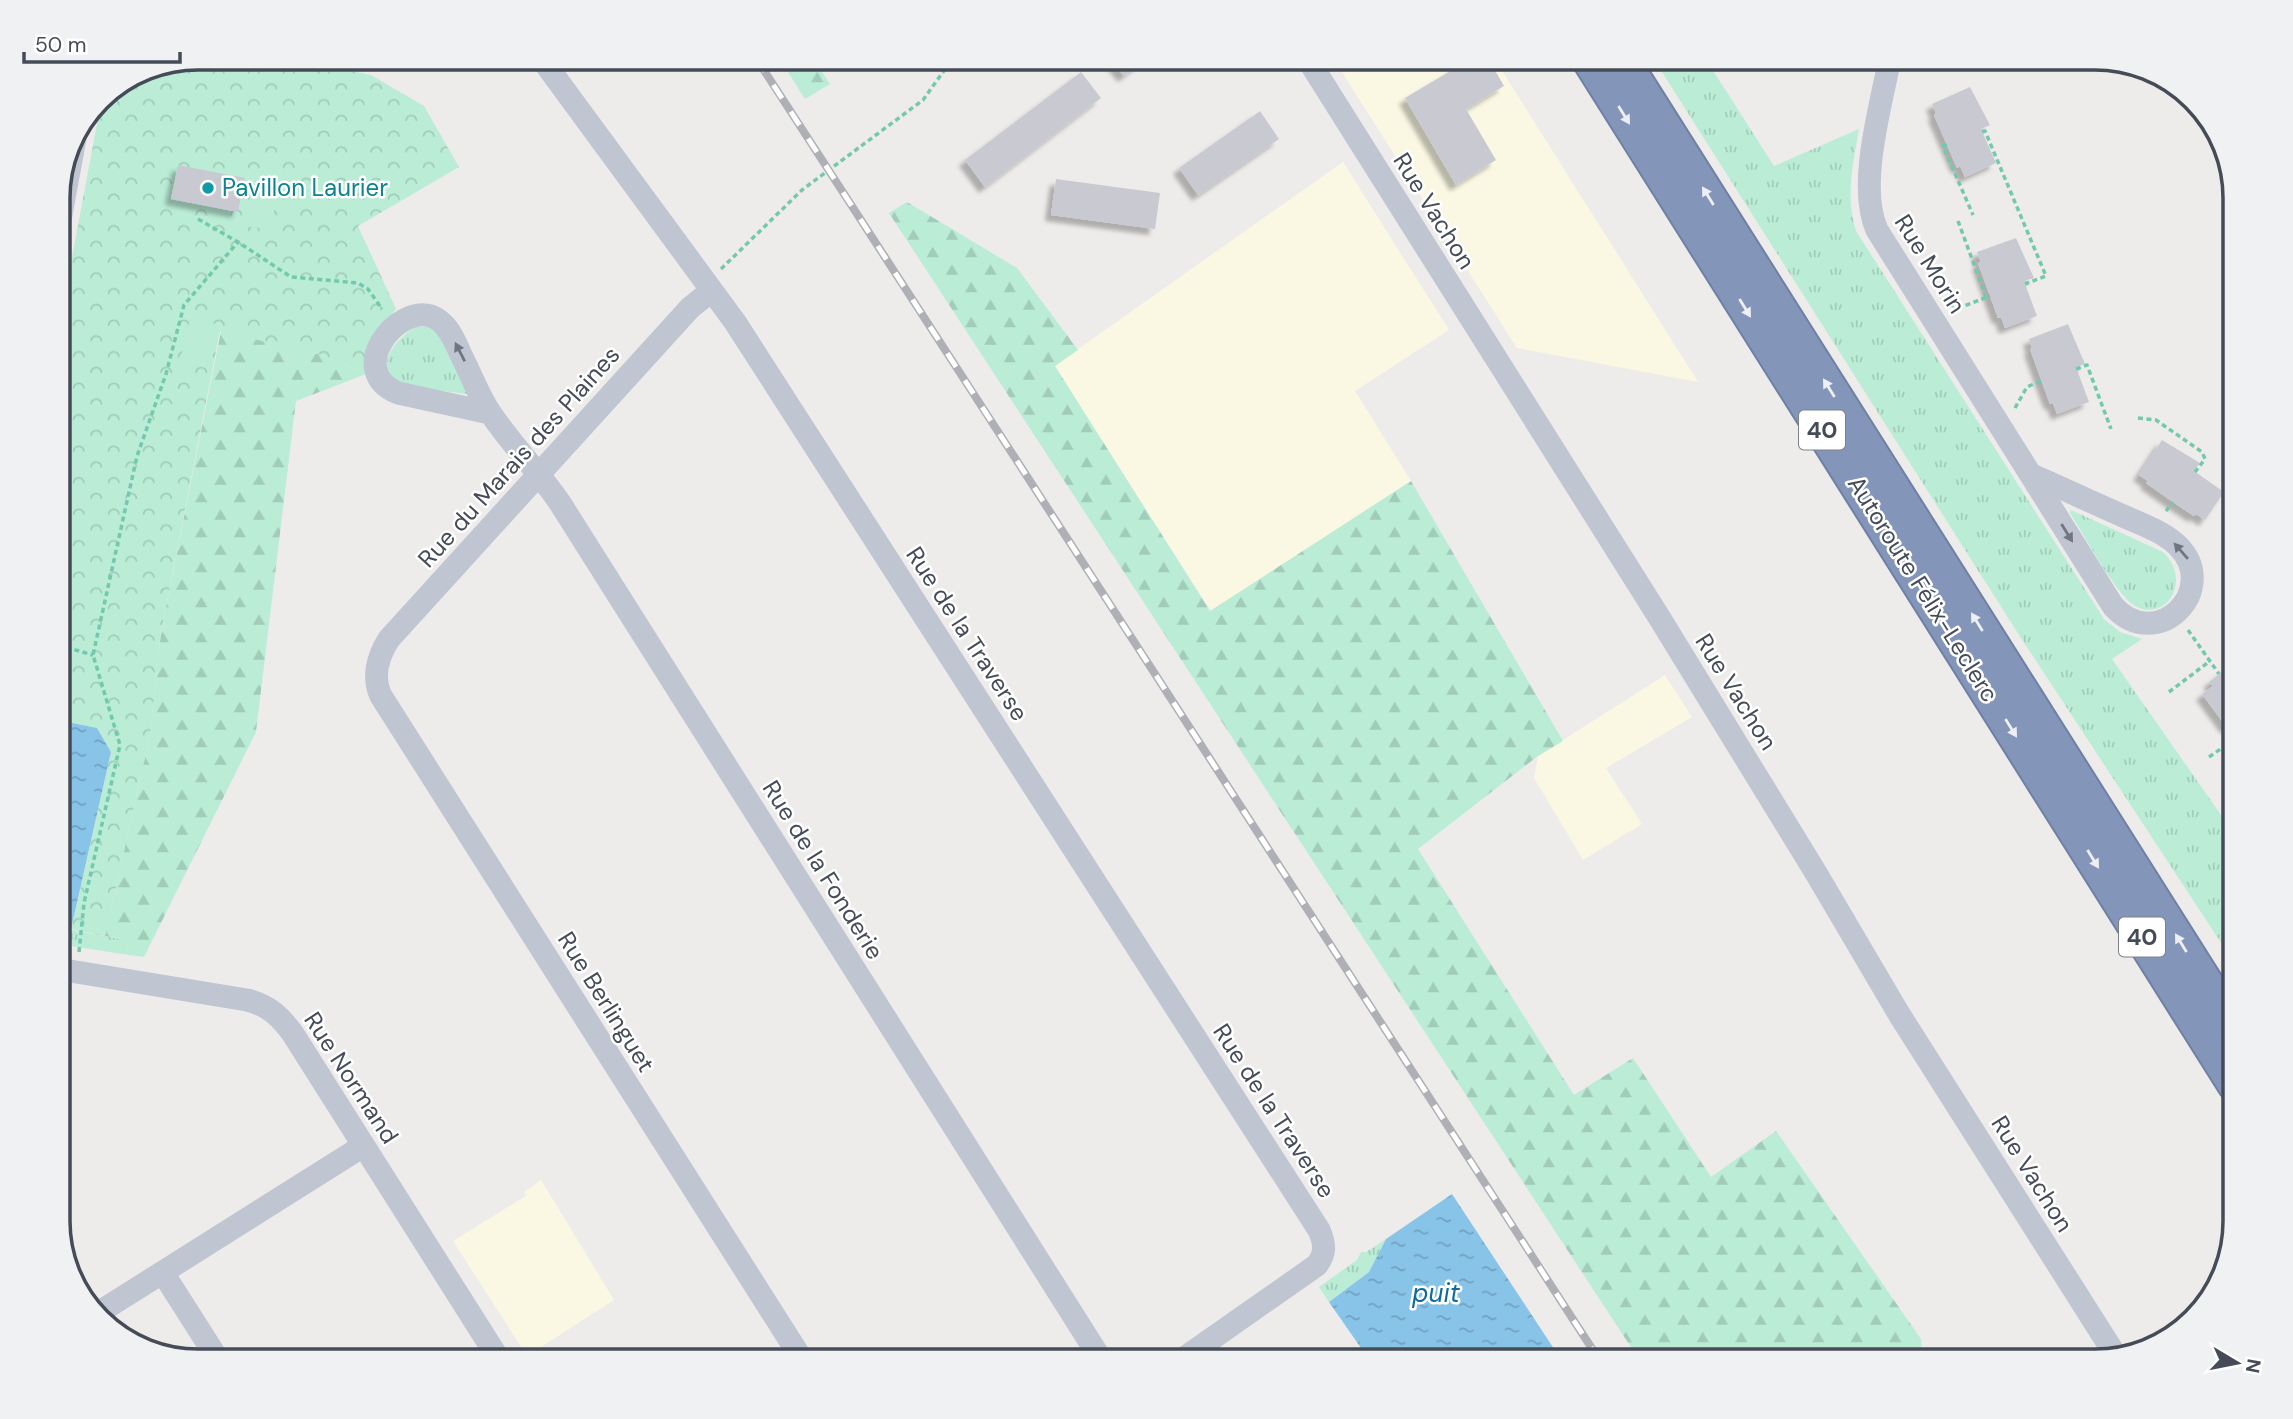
<svg xmlns="http://www.w3.org/2000/svg" width="2293" height="1419" font-family="'DM Sans',sans-serif">
	<style>
		.commercial { fill: #faf8e3 }
		.grass { fill: url(#grass-tufts) }
		.forest { fill: url(#forest-firs) }
		.park { fill: url(#park-crowns) }
		.pitch { fill: #baecd6 }
		.water { fill: url(#water-ripples) }
		.building { fill: #c9cad1; filter: url(#shadow) }
		.lines { fill: none; stroke-linecap: round; stroke-linejoin: round }
		.highway-casing { stroke: #6f80a5; stroke-width: 37 }
		.path { stroke: #73c9ad; stroke-width: 3.5; stroke-dasharray: 5 3.5; stroke-linecap: butt }
		.minor { stroke: #bfc5d1; stroke-width: 23 }
		.highway { stroke: #8495ba; stroke-width: 33 }
		.rail-casing { stroke: #aeb0b6; stroke-width: 8 }
		.rail { stroke: #fff; stroke-width: 5; stroke-dasharray: 16; stroke-linecap: butt }
		.oneway { fill: #edeff5 }
		.oneway2 { fill: #707682 }
		.culture-dot { fill: #0f9aa8; stroke: #fff; stroke-width: 2.5 }
		.labels { text-anchor: middle; stroke-width: 5; stroke-linejoin: round; paint-order: stroke }
		.shield { fill: #fff; stroke: #7d828a; stroke-width: 2 }
		.shield-label { font-size: 23px; font-weight: bold; fill: #454c58 }
		.culture-label { font-size: 24px; fill: #0d838f; stroke: #fff; text-anchor: start }
		.street-label { font-size: 24px; fill: #454c58; stroke: #fff }
		.water-label { font-size: 26px; font-style: italic; fill: #106aa0; stroke: #fff }
		.rim { fill: none; stroke: #454c58; stroke-width: 3.5 }
	</style>
	<defs>
		<pattern id="grass-tufts" width="24" height="20" patternUnits="userSpaceOnUse" patternTransform="scale(1.75)"><rect width="24" height="20" fill="#baecd6"/><path d="M3 7l-1-3M5 7V3M7 7l1-3M15 17l-1-3M17 17v-4M19 17l1-3" fill="none" stroke="#a1ccba"/></pattern>
		<pattern id="forest-firs" width="22" height="20" patternUnits="userSpaceOnUse" patternTransform="scale(1.75)"><rect width="22" height="20" fill="#baecd6"/><path d="M5 1l3.5 6h-7zM16 11l3.5 6h-7z" fill="#a1ccba"/></pattern>
		<pattern id="park-crowns" width="20" height="18" patternUnits="userSpaceOnUse" patternTransform="scale(1.75)"><rect width="20" height="18" fill="#baecd6"/><path d="M2 6a3 3 0 1 1 6 0M12 15a3 3 0 1 1 6 0" fill="none" stroke="#a1ccba"/></pattern>
		<pattern id="water-ripples" width="26" height="14" patternUnits="userSpaceOnUse" patternTransform="scale(1.75)"><rect width="26" height="14" fill="#88c4e8"/><path d="M2 4q2-2 4 0t4 0M15 11q2-2 4 0t4 0" fill="none" stroke="#71a1bf"/></pattern>
		<filter id="shadow"><feDropShadow dx="-6" dy="6" stdDeviation="2" flood-color="#0004"/></filter>
	</defs>
	<rect width="100%" height="100%" fill="#eeeceb"/>
	<g class="commercial">
		<path d="M1333 58H1494L1698 382 1517 348Z"/>
		<path d="M1343 162 1449 330 1355 391 1411 481 1211 611 1054 366Z"/>
		<path d="M1665 675 1692 717 1606 768 1642 824 1583 860 1534 778 1538 756Z"/>
		<path d="M541 1180 614 1300 527 1356 453 1241 526 1196 524 1192Z"/>
	</g>
	<g class="grass">
		<path d="M1653 58H1705L1774 166 1859 129C1853 164 1845 197 1856 231L2104 619 2120 632 2142 639 2112 659 2235 835V964L2019 635Z"/>
		<path d="M416 327H430L438 333 468 394C453 393 411 386 398 381 369 368 401 334 416 327Z"/>
		<path d="M2071 510 2163 552C2193 580 2166 623 2135 606 2116 595 2084 535 2070 513Z"/>
		<path d="M58 927 125 940 129 955 58 944Z"/>
		<path d="M1386 1239 1369 1272 1329 1302 1319 1287 1357 1260 1361 1252H1366Z"/>
	</g>
	<g class="forest">
		<path d="M779 58H813L830 84 805 99Z"/>
		<path d="M907 202 1017 268 1078 350 1055 366 1210 611 1411 481 1563 741 1538 756 1418 849 1574 1095 1633 1058 1711 1177 1776 1131 1921 1339 1922 1361H1640L889 213Z"/>
		<path d="M221 331 322 355 366 374 296 401 256 732 144 957 129 955 125 940 105 936 150 735 161 632Z"/>
	</g>
	<path class="park" d="M198 58H288L371 75 424 106 459 167 358 226 396 309 372 339 366 374 322 355 220 331 161 632 150 735 105 936 71 929 111 752 97 728 58 720V332L102 97 145 68Z"/>
	<g class="pitch">
		<path d="M254 181 279 186 270 230 246 226Z"/>
		<path d="M190 319 216 324 206 368 180 362Z"/>
	</g>
	<g class="water">
		<path d="M58 720 97 728 111 752 71 929 58 927Z"/>
		<path d="M1452 1194 1562 1361H1370L1329 1302 1369 1272 1386 1239Z"/>
	</g>
	<g class="building">
		<path d="M1109 58H1147L1124 76Z"/>
		<path d="M1472 58H1488L1504 86 1466 109 1496 160 1456 185 1405 98Z"/>
		<path d="M1081 72 1101 98 985 187 965 160Z"/>
		<path d="M1970 87 1990 125 1981 129 1996 163 1965 177 1960 166 1957 168 1947 145 1934 115 1936 113 1932 104Z"/>
		<path d="M1260 111 1279 139 1198 195 1179 168Z"/>
		<path d="M178 165 245 178 238 212 171 199Z"/>
		<path d="M1056 179 1160 193 1155 229 1051 215Z"/>
		<path d="M2016 238 2034 278 2024 281 2037 316 2005 328 2001 317 1998 318 1978 263 1981 262 1977 252Z"/>
		<path d="M2068 324 2085 364 2076 367 2089 402 2057 414 2053 403 2050 404 2030 349 2032 348 2029 339Z"/>
		<path d="M2162 440 2200 463 2194 471 2224 492 2205 520 2196 514 2194 516 2173 502 2146 483 2148 481 2139 475Z"/>
		<path d="M2233 664 2235 722 2227 728 2202 694 2213 686 2209 682Z"/>
	</g>
	<g class="lines">
		<g class="highway-casing">
			<g id="highway">
				<path d="M1588 58 2235 1085"/>
				<path d="M1621 58 2235 1029"/>
			</g>
		</g>
		<g class="path">
			<path d="M1982 132 1985 131 2046 276 2025 284"/>
			<path d="M1947 145 1943 146 1973 215"/>
			<path d="M198 219 238 242 291 277 358 283 368 289 382 309"/>
			<path d="M1958 221 1986 297"/>
			<path d="M721 269 802 190 923 100 953 58"/>
			<path d="M1949 305 1961 307 1990 296"/>
			<path d="M2076 369 2087 365 2111 429"/>
			<path d="M2015 408 2027 387 2041 381"/>
			<path d="M2138 418 2156 420 2202 452 2205 459 2195 472"/>
			<path d="M2166 511 2173 502"/>
			<path d="M2188 630 2219 674"/>
			<path d="M58 645 93 655"/>
			<path d="M2169 692 2210 661"/>
			<path d="M2209 757 2235 739"/>
			<path d="M79 952 84 903 120 745 93 655 137 456 166 374 184 305 238 242"/>
		</g>
		<g class="minor">
			<path d="M541 58 735 322 1319 1230C1325 1244 1326 1253 1317 1265L1180 1361"/>
			<path d="M1307 58 1659 617 1816 873 1899 1014 2116 1356"/>
			<path d="M1890 58C1881 106 1857 186 1877 230L2113 606C2157 655 2221 589 2178 546 2163 531 2140 524 2121 515 2091 502 2062 488 2032 475"/>
			<path d="M58 231 76 133"/>
			<path d="M711 291 690 308 389 639C378 656 372 677 381 696L803 1361"/>
			<path d="M490 413 398 393C345 371 396 305 431 316 448 322 455 342 462 357 472 376 479 397 491 414 512 445 539 472 560 503L1102 1361"/>
			<path d="M58 969 247 1000C268 1005 280 1016 293 1034L500 1361"/>
			<path d="M163 1273 219 1361"/>
			<path d="M98 1313 363 1146"/>
		</g>
		<use href="#highway" class="highway"/>
		<g class="rail-casing">
			<path id="rail" d="M756 58 1600 1361"/>
		</g>
		<use href="#rail" class="rail"/>
	</g>
	<defs><path id="oneway-solid" d="M-6-.8H1V-3.2L6.5 0L1 3.2V.8H-6Z" transform="scale(1.75)"/></defs>
	<g class="oneway">
		<use href="#oneway-solid" transform="translate(1624 115) rotate(58)"/>
		<use href="#oneway-solid" transform="translate(1708 196) rotate(-122)"/>
		<use href="#oneway-solid" transform="translate(1745 308) rotate(58)"/>
		<use href="#oneway-solid" transform="translate(1829 388) rotate(-122)"/>
		<use href="#oneway-solid" transform="translate(1977 622) rotate(-122)"/>
		<use href="#oneway-solid" transform="translate(2011 728) rotate(58)"/>
		<use href="#oneway-solid" transform="translate(2093 859) rotate(58)"/>
		<use href="#oneway-solid" transform="translate(2181 943) rotate(-122)"/>
	</g>
	<g class="oneway2">
		<use href="#oneway-solid" transform="translate(460 352) rotate(-117)"/>
		<use href="#oneway-solid" transform="translate(2067 533) rotate(58)"/>
		<use href="#oneway-solid" transform="translate(2181 551) rotate(-131)"/>
	</g>
	<circle class="culture-dot" cx="208" cy="188" r="7"/>
	<g class="labels">
		<g class="shield">
			<rect x="1799" y="410.5" width="46" height="39" rx="5"/>
			<rect x="2119" y="917.5" width="46" height="39" rx="5"/>
		</g>
		<g class="shield-label">
			<text x="1822" y="438">40</text>
			<text x="2142" y="945">40</text>
		</g>
		<g class="culture-label">
			<text x="222" y="196">Pavillon Laurier</text>
		</g>
		<g class="street-label">
			<text transform="translate(1434 211) rotate(58)" y="8">Rue Vachon</text>
			<text transform="translate(1930 264) rotate(58)" y="8">Rue Morin</text>
			<text transform="translate(519 457) rotate(-48)" y="8">Rue du Marais des Plaines</text>
			<text transform="translate(1923 589) rotate(58)" y="8">Autoroute Félix-Leclerc</text>
			<text transform="translate(967 634) rotate(57)" y="8">Rue de la Traverse</text>
			<text transform="translate(1736 692) rotate(58)" y="8">Rue Vachon</text>
			<text transform="translate(823 870) rotate(58)" y="8">Rue de la Fonderie</text>
			<text transform="translate(606 1002) rotate(58)" y="8">Rue Berlinguet</text>
			<text transform="translate(351 1078) rotate(57)" y="8">Rue Normand</text>
			<text transform="translate(1274 1111) rotate(57)" y="8">Rue de la Traverse</text>
			<text transform="translate(2032 1174) rotate(58)" y="8">Rue Vachon</text>
		</g>
		<g class="water-label">
			<text x="1436" y="1302">puit</text>
		</g>
	</g>
	<path d="M0 0H2293V1419H0ZM198 70H2095A128 128 0 0 1 2223 198V1221A128 128 0 0 1 2095 1349H198A128 128 0 0 1 70 1221V198A128 128 0 0 1 198 70Z" fill="#f0f1f2" fill-rule="evenodd"/>
	<path class="rim" d="M198 70H2095A128 128 0 0 1 2223 198V1221A128 128 0 0 1 2095 1349H198A128 128 0 0 1 70 1221V198A128 128 0 0 1 198 70Z"/>
	<g transform="translate(2237 1363) rotate(100)" stroke="#ffffff" stroke-width="5" paint-order="stroke">
	<path d="M0-5L12 26L0 18L-12 26Z" fill="#454c58"/>
	<text y="-10" font-size="19" font-weight="bold" text-anchor="middle" fill="#454c58">N</text>
	</g>
	<path d="M24 52v10h156v-10" fill="none" stroke="#454c58" stroke-width="3.5"/>
	<text x="35" y="52" font-size="21" fill="#454c58" stroke="#ffffff" stroke-width="5" paint-order="stroke">50 m</text>
</svg>
